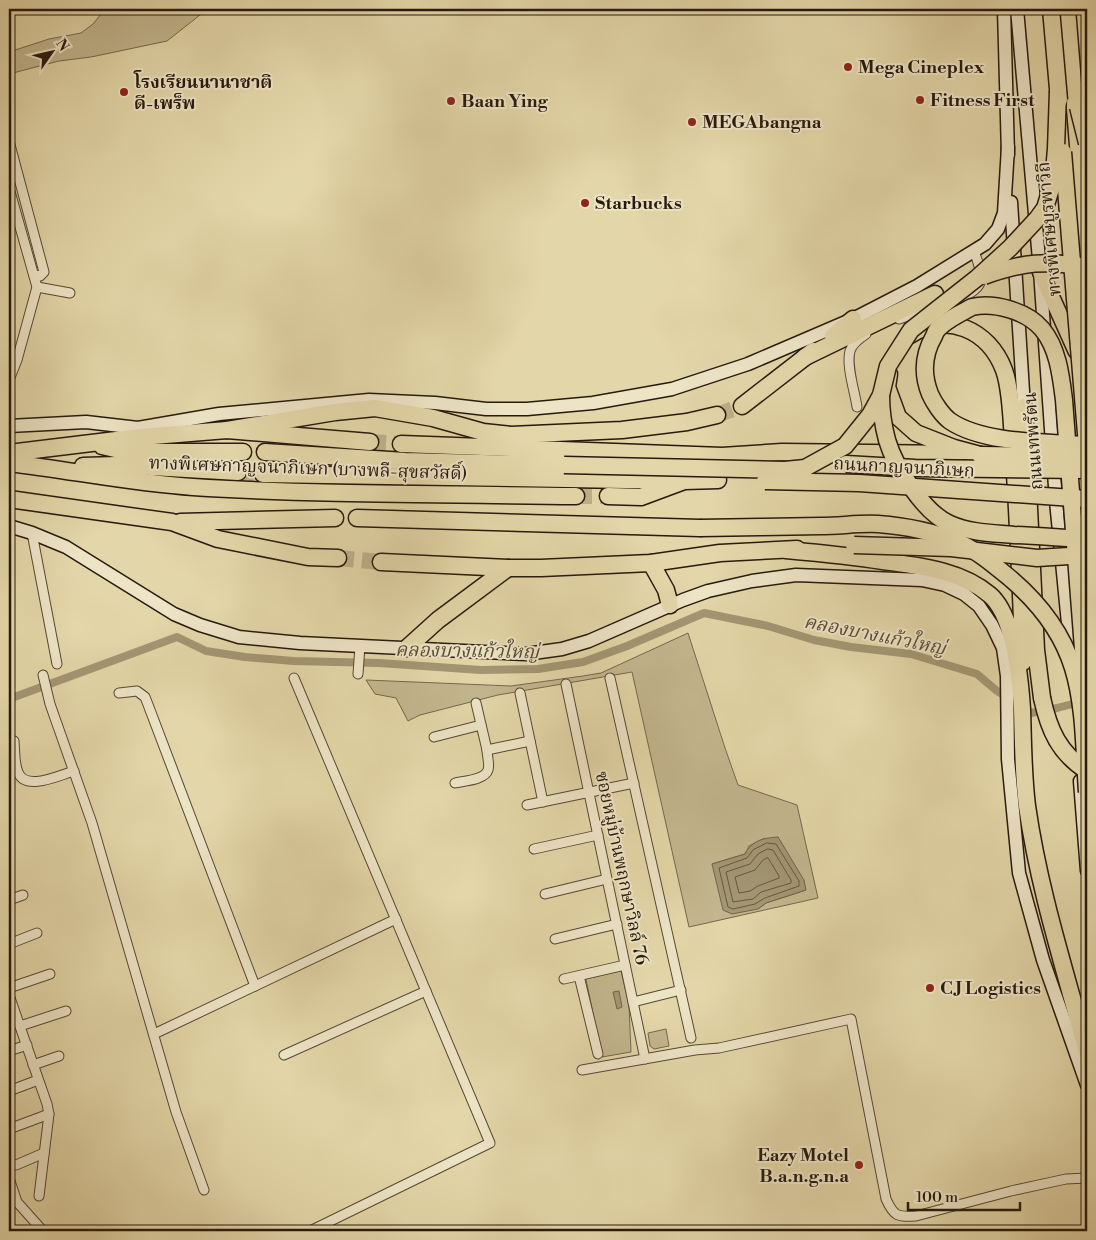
<svg xmlns="http://www.w3.org/2000/svg" width="1096" height="1240" font-family="'Libre Bodoni','Noto Serif Thai',serif">
	<style>
		.green { fill: #c3b68e; stroke: #75684e; fill-rule: evenodd }
		.water { fill: #a39673; stroke: #71644a }
		.lines { fill: none; stroke-linecap: round; stroke-linejoin: round }
		.shore { stroke: #655840; stroke-width: 1 }
		.canal { stroke: #a39673; stroke-width: 8 }
		.motorway-tunnel { stroke: #bdb089; stroke-width: 16; stroke-dasharray: 16 8; stroke-linecap: butt }
		.minor-casing { stroke: #564934; stroke-width: 11 }
		.secondary-casing { stroke: #271a0d; stroke-width: 15 }
		.trunk-casing { stroke: #271a0d; stroke-width: 18 }
		.motorway-casing { stroke: #271a0d; stroke-width: 19 }
		.minor { stroke: #ede4c6; stroke-width: 9 }
		.secondary { stroke: #ede4c6; stroke-width: 12 }
		.trunk { stroke: #e3d6a8; stroke-width: 15 }
		.motorway { stroke: #e3d6a8; stroke-width: 16 }
		.motorway-bridge-casing { stroke: #271a0d; stroke-width: 19; stroke-linecap: butt }
		.motorway-bridge { stroke: #e3d6a8; stroke-width: 16 }
		.poi-dot { fill: #8f2418; stroke: #ede4c6; stroke-width: 2 }
		.labels { text-anchor: middle; stroke-width: 4; stroke-linejoin: round; paint-order: stroke }
		.poi-label { font-size: 18px; font-weight: bold; fill: #271a0d; stroke: #ede4c6; text-anchor: start }
		.street-label { font-size: 18px; fill: #271a0d; stroke: #ede4c6 }
		.water-label { font-size: 19px; font-style: italic; fill: #594c36; stroke: #ede4c6 }
	</style>
	<rect width="100%" height="100%" fill="#e3d6a8"/>
	<filter id="stains"><feTurbulence type="fractalNoise" baseFrequency=".004" numOctaves="4"/><feColorMatrix values="0 0 0 0 .2 0 0 0 0 .09 0 0 0 0 .02 0 0 0 .5 -.17"/></filter>
	<radialGradient id="worn" r=".72"><stop offset=".6" stop-color="#630" stop-opacity="0"/><stop offset="1" stop-color="#630" stop-opacity=".3"/></radialGradient>
	<g class="green">
		<path d="M105 9H212L200 15 167 41 91 57 59 61 9 74V52L49 39 81 33 93 24Z"/>
		<path d="M688 633 725 748 738 785 797 805 818 898 689 927 632 672 498 695 420 715 408 721 396 698 375 694 366 680 511 686 583 676 601 673ZM765 838 806 890 766 903 758 909 712 864 745 854 749 846Z"/>
		<path d="M621 971 629 1005 631 1052 602 1057 586 979Z"/>
		<path d="M666 1029 669 1046 654 1049 650 1046 648 1033Z"/>
	</g>
	<g class="water">
		<path d="M778 837 804 880 806 890 766 903 758 909 732 914 723 910 712 864 745 854C752 840 764 838 778 837Z"/>
		<path d="M619 991 622 1007 617 1009 613 992Z"/>
	</g>
	<g class="lines">
		<g class="shore">
			<path d="M767 843 776 844 799 881V886L765 898 755 904 733 909 728 907 719 868 747 858 753 850Z"/>
			<path d="M768 849 773 850 791 880V883L761 892 753 899 733 902 726 872 750 864 758 854Z"/>
			<path d="M768 858 779 876V878L758 886 750 891 739 893 735 877 755 870 763 860Z"/>
		</g>
		<g class="canal">
			<path d="M9 699 177 637 206 651 245 657 294 661 379 663 481 670 538 669 583 662 627 646 704 613 768 626 814 640 851 647 911 654 977 674 997 691 1008 698"/>
			<path d="M1022 707 1031 713 1057 708 1080 702"/>
		</g>
		<g class="motorway-tunnel">
			<path d="M717 415 742 406"/>
			<path d="M370 442 401 444"/>
			<path d="M238 472 263 474"/>
			<path d="M576 496H608"/>
			<path d="M338 558 381 562"/>
		</g>
		<g class="minor-casing">
			<g id="minor">
				<path d="M9 141 44 272 40 276 34 275"/>
				<path d="M9 188 37 287 17 360 9 380"/>
				<path d="M37 287 70 293"/>
				<path d="M960 298C988 287 983 276 974 251"/>
				<path d="M899 319 931 308"/>
				<path d="M857 407C855 392 846 366 850 351 852 344 860 338 866 334"/>
				<path d="M32 533 57 664"/>
				<path d="M358 674 360 646"/>
				<path d="M43 675 50 704 92 823 176 1112 204 1190"/>
				<path d="M294 678 490 1143 310 1231"/>
				<path d="M610 678 691 1038"/>
				<path d="M566 684 645 1059"/>
				<path d="M119 693 137 691 145 697 147 702 255 986"/>
				<path d="M520 693 543 802"/>
				<path d="M476 703 487 750"/>
				<path d="M434 737 481 725"/>
				<path d="M14 741C15 751 14 763 18 772 25 792 60 775 74 771"/>
				<path d="M455 783C463 781 485 780 488 770 490 765 487 756 487 750L530 741"/>
				<path d="M527 805 634 783"/>
				<path d="M534 849 598 835"/>
				<path d="M545 894 607 879"/>
				<path d="M9 900 23 895"/>
				<path d="M555 939 617 924"/>
				<path d="M9 944 37 933"/>
				<path d="M579 976 598 1054"/>
				<path d="M564 979 625 965"/>
				<path d="M9 988 50 974"/>
				<path d="M9 995 47 1104 49 1114 39 1196"/>
				<path d="M633 1002 681 990"/>
				<path d="M20 1026 66 1011"/>
				<path d="M154 1034 396 919"/>
				<path d="M9 1051 27 1045"/>
				<path d="M284 1055 426 991"/>
				<path d="M33 1065 59 1056"/>
				<path d="M582 1070 695 1050 719 1048 851 1019 886 1199C894 1217 898 1217 916 1216L1011 1191 1066 1179 1087 1178"/>
				<path d="M9 1091 38 1080"/>
				<path d="M9 1129 49 1114"/>
				<path d="M16 1165 44 1153"/>
				<path d="M9 1178 17 1202 43 1231"/>
			</g>
		</g>
		<g class="secondary-casing">
			<g id="secondary">
				<path d="M1004 9 1008 155"/>
				<path d="M1017 9 1040 271 1056 501 1071 654"/>
				<path d="M1011 202 1024 407 1026 414"/>
				<path d="M9 426 86 422 138 428 219 414 369 400 435 403 486 409H527L593 403 672 389 748 364 853 319 917 286 985 244 998 229 1004 213 1008 147"/>
				<path d="M9 526 32 533 66 547 174 614 200 625 239 637 300 643 526 654 562 649 589 641 683 600 708 591 752 581 796 575 922 580 945 585 964 594 979 606 992 625 1003 648 1007 676 1008 759 1019 873 1043 960 1087 1085"/>
				<path d="M1080 781 1087 871"/>
			</g>
		</g>
		<g class="trunk-casing">
			<g id="trunk">
				<path d="M1040 271 1076 351"/>
				<path d="M1084 459 1087 500"/>
			</g>
		</g>
		<g class="motorway-casing">
			<g id="motorway">
				<path d="M1067 9 1087 257"/>
				<path d="M910 335C947 311 989 330 1004 370 1011 389 1012 424 1013 445 1018 510 1020 576 1023 642V662"/>
				<path d="M833 336 853 319"/>
				<path d="M805 357 935 294"/>
				<path d="M889 374 887 387 898 417 916 433 954 448 980 455"/>
				<path d="M742 406 813 351"/>
				<path d="M1024 407 1036 650 1042 698"/>
				<path d="M227 430 335 412 375 408 433 418 483 432 511 435 622 430 687 422 717 415"/>
				<path d="M401 444 722 456 782 452 958 454"/>
				<path d="M102 446 128 452H243"/>
				<path d="M265 452 405 461 564 465"/>
				<path d="M9 453 141 437 227 430 370 442"/>
				<path d="M9 463C70 470 131 483 193 487 320 495 449 494 576 496"/>
				<path d="M83 466 117 465 238 472"/>
				<path d="M263 474 684 481"/>
				<path d="M608 496 641 497 684 481 718 480"/>
				<path d="M9 499 172 522 218 539 308 557 338 558"/>
				<path d="M357 518 700 528"/>
				<path d="M180 522 335 518"/>
				<path d="M786 550C819 553 851 556 883 561 919 566 961 570 990 595 1014 616 1020 678 1022 709 1023 741 1023 774 1027 806 1039 890 1065 970 1087 1052"/>
				<path d="M381 562 508 568H541L651 563 720 553 797 549"/>
				<path d="M651 563 666 590 670 605"/>
				<path d="M407 648 438 620 508 568"/>
			</g>
		</g>
		<use href="#minor" class="minor"/>
		<use href="#secondary" class="secondary"/>
		<use href="#trunk" class="trunk"/>
		<use href="#motorway" class="motorway"/>
		<g class="motorway-bridge-casing">
			<g id="motorway-bridge">
				<path d="M1051 9 1059 100"/>
				<path d="M1078 107 1087 143"/>
				<path d="M1063 152 1087 446"/>
				<path d="M984 276C1023 262 1046 260 1087 267"/>
				<path d="M881 395C881 410 883 425 887 440 895 467 924 513 950 524 971 533 993 533 1014 535 1039 536 1063 538 1087 539"/>
				<path d="M1087 445C1047 442 984 444 950 421 942 415 934 403 930 394 922 374 923 355 934 336 935 333 937 329 940 327 945 322 952 318 959 314 963 312 968 309 972 307 994 302 1027 311 1042 329 1058 348 1061 376 1064 400L1087 701"/>
				<path d="M980 455 1078 456"/>
				<path d="M846 464 915 468 1087 470"/>
				<path d="M564 465 785 470 805 468 845 446 870 415 881 395 888 366 911 330 977 278 1010 248 1037 219 1045 208 1053 182 1056 149 1058 91"/>
				<path d="M765 481 859 483 1087 499"/>
				<path d="M700 528C740 527 781 527 821 526 840 526 859 523 878 524 904 526 931 531 955 541 977 550 994 565 1011 579 1040 604 1062 632 1073 668 1085 707 1084 752 1087 792"/>
				<path d="M854 545 951 548 1037 558 1085 555"/>
				<path d="M1042 698C1049 730 1059 753 1087 771"/>
			</g>
		</g>
		<use href="#motorway-bridge" class="motorway-bridge"/>
	</g>
	<g class="poi-dot">
		<circle cx="848" cy="67" r="5"/>
		<circle cx="124" cy="92" r="5"/>
		<circle cx="920" cy="100" r="5"/>
		<circle cx="451" cy="101" r="5"/>
		<circle cx="692" cy="122" r="5"/>
		<circle cx="585" cy="203" r="5"/>
		<circle cx="930" cy="988" r="5"/>
		<circle cx="859" cy="1165" r="5"/>
	</g>
	<g class="labels">
		<g class="poi-label">
			<text x="858" y="73">Mega Cineplex</text>
			<text x="134" y="88">โรงเรียนนานาชาติ<tspan x="134" dy="21">ดี-เพร็พ</tspan></text>
			<text x="930" y="106">Fitness First</text>
			<text x="461" y="107">Baan Ying</text>
			<text x="702" y="128">MEGAbangna</text>
			<text x="595" y="209">Starbucks</text>
			<text x="940" y="994">CJ Logistics</text>
			<text x="849" y="1161" text-anchor="end">Eazy Motel<tspan x="849" dy="21">B.a.n.g.n.a</tspan></text>
		</g>
		<g class="street-label">
			<text transform="translate(1049 229) rotate(-95)" y="6">ทางพิเศษบูรพาวิถี</text>
			<text transform="translate(1033 441) rotate(-94)" y="6">ถนนเทพรัตน</text>
			<text transform="translate(904 467) rotate(3)" y="6">ถนนกาญจนาภิเษก</text>
			<text transform="translate(308 468) rotate(2)" y="6">ทางพิเศษกาญจนาภิเษก (บางพลี-สุขสวัสดิ์)</text>
			<text transform="translate(622 868) rotate(78)" y="6">ซอยหมู่บ้านพฤกษาวิลล์ 76</text>
		</g>
		<g class="water-label">
			<text transform="translate(875 634) rotate(11)" y="7">คลองบางแก้วใหญ่</text>
			<text transform="translate(467 650) rotate(1)" y="7">คลองบางแก้วใหญ่</text>
		</g>
	</g>
	<rect width="1096" height="1240" fill="none" stroke="#e3d6a8" stroke-width="30"/>
	<rect x="10" y="10" width="1076" height="1220" fill="none" stroke="#271a0d" stroke-width="2.5"/>
	<rect x="15" y="15" width="1066" height="1210" fill="none" stroke="#271a0d"/>
	<g transform="translate(52 52) rotate(56)" stroke="#ede4c6" stroke-width="4" paint-order="stroke">
	<path d="M0-4L9 19L0 12L-9 19Z" fill="#271a0d"/>
	<text y="-8" font-size="14" font-weight="bold" text-anchor="middle" fill="#271a0d">N</text>
	</g>
	<path d="M908 1202v8h112v-8" fill="none" stroke="#271a0d" stroke-width="2.5"/>
	<text x="916" y="1202" font-size="15" fill="#271a0d" stroke="#ede4c6" stroke-width="4" paint-order="stroke">100 m</text>
	<rect width="100%" height="100%" filter="url(#stains)"/>
	<rect width="100%" height="100%" fill="url(#worn)"/>
</svg>
